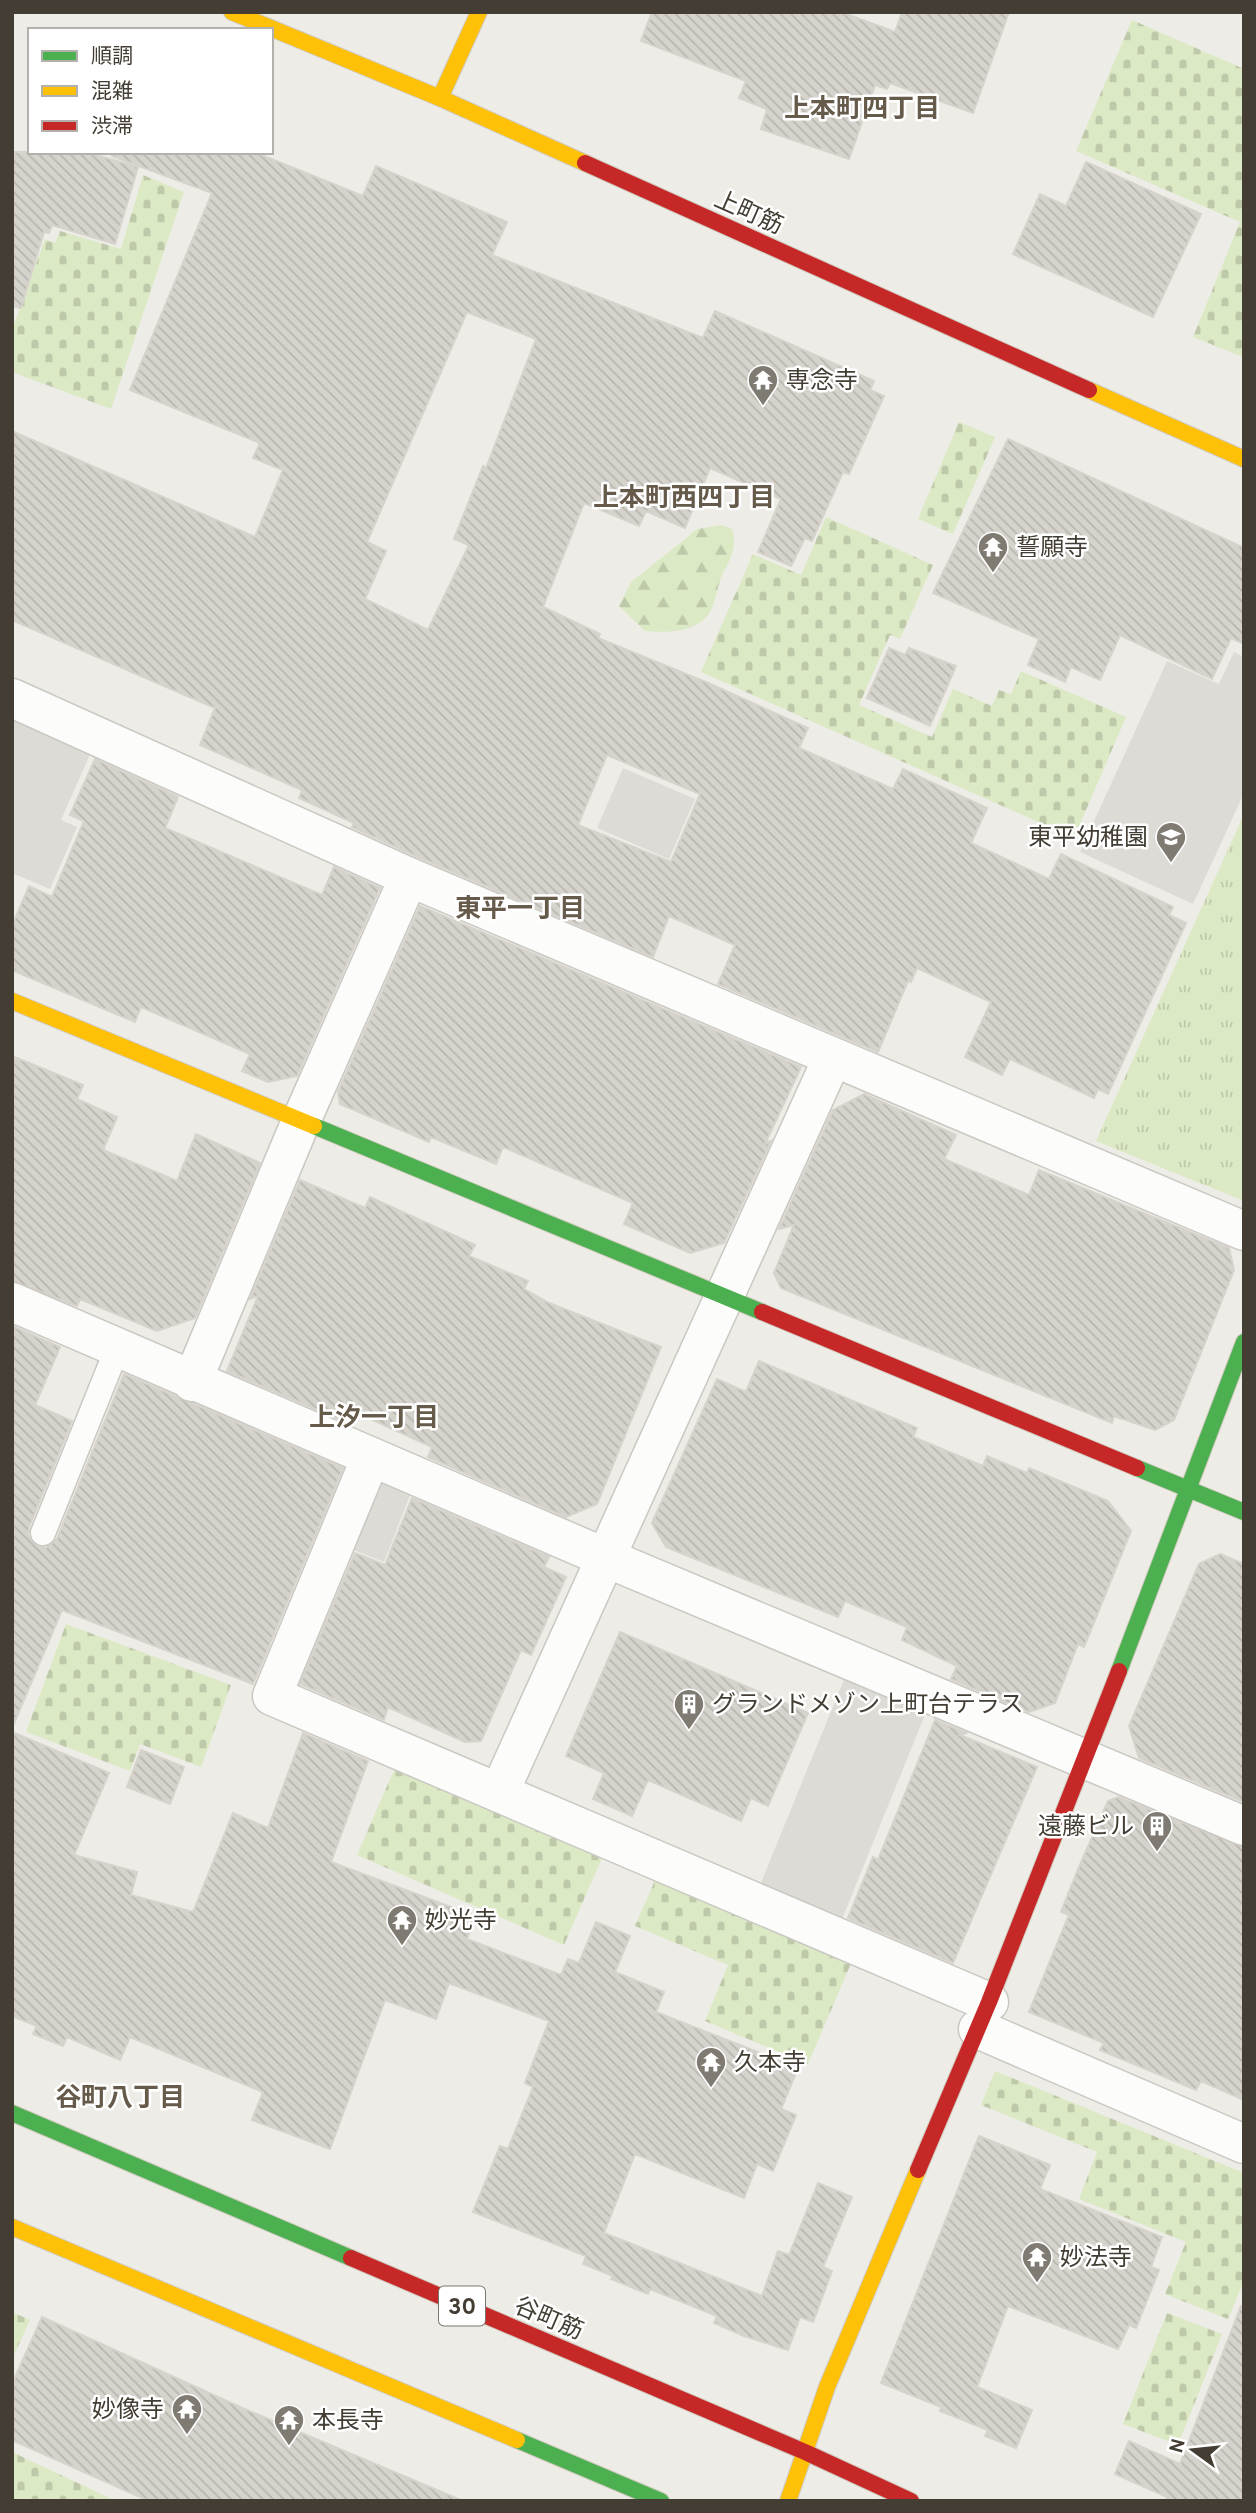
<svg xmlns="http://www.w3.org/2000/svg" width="1256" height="2513" font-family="Overpass,'Noto Sans JP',sans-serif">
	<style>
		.forest { fill: url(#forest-firs) }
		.cemetery { fill: url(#cemetery-stones) }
		.park { fill: url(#park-tufts) }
		.parking { fill: #dddbd6 }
		.building { fill: url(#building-back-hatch); stroke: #d6d3cc; stroke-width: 2; fill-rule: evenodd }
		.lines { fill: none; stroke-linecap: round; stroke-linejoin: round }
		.lane-casing { stroke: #cac8c2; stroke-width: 27 }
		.street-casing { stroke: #cac8c2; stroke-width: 41 }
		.fast-casing { stroke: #cfcabe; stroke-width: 18 }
		.slow-casing { stroke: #cfcabe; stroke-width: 18 }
		.jam-casing { stroke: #cfcabe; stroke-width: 18 }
		.lane { stroke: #fcfcfb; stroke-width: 24 }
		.street { stroke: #fcfcfb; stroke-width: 38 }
		.fast { stroke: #4caf50; stroke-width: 16 }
		.slow { stroke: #ffc107; stroke-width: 16 }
		.jam { stroke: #c62828; stroke-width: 16 }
		.labels { text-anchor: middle; stroke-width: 5; stroke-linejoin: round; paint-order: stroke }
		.shield { fill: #fff; stroke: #7b7770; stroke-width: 2 }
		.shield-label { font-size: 23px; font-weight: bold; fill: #433d33 }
		.street-label { font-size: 24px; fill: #433d33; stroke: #fff }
		.poi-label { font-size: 24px; fill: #433d33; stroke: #fff; text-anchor: start }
		.neighbourhood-label { font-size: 26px; font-weight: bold; fill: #665a4a; stroke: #fff }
	</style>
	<defs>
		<pattern id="forest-firs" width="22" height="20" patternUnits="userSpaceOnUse" patternTransform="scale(1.75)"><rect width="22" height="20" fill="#dce9c5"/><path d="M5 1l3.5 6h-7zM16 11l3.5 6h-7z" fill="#bec9aa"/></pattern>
		<pattern id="cemetery-stones" width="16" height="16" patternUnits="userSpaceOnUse" patternTransform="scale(1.75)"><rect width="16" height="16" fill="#dce9c5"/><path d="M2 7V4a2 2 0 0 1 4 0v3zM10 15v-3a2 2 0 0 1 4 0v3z" fill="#bec9aa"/></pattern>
		<pattern id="park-tufts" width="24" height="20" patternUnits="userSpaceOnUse" patternTransform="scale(1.75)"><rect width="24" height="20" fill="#dce9c5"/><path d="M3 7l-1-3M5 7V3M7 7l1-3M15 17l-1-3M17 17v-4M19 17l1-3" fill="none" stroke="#bec9aa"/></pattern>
		<pattern id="building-back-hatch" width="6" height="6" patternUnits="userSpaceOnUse" patternTransform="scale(1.75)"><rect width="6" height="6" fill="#d6d3cd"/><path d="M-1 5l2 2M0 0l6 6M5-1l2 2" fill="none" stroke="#b9b6b0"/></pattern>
	</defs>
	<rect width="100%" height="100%" fill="#eeece6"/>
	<path class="forest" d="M721 525 732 529C738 547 730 560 722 575 717 587 716 601 710 612 698 633 665 633 645 631L619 606 631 582 685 539 697 529Z"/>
	<g class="cemetery">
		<path d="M1132 20 1244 69V348L1241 356 1193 337 1240 222 1076 151Z"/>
		<path d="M143 175 184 192 111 409 12 372V330L45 239 55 243 60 231 121 249Z"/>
		<path d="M959 422 995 437 953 534 918 519Z"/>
		<path d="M826 517 933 565 900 639 890 635 859 705 932 737 953 689 992 706 999 690 1011 694 1021 671 1126 717 1074 838 701 672 753 554 801 575Z"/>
		<path d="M66 1624 231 1685 201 1767 140 1744 130 1771 26 1732Z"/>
		<path d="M395 1768 602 1858 564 1945 357 1855Z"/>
		<path d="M656 1878 852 1961 808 2064 705 2021 728 1965 635 1926Z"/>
		<path d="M995 2071 1244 2173V2281L1228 2319 1165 2294 1186 2242 1079 2199 1097 2152 981 2105Z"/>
		<path d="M12 2312 30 2320 12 2359Z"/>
		<path d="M1167 2313 1222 2334 1178 2445 1123 2424Z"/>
		<path d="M12 2452 116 2501H12Z"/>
	</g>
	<path class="park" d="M1244 814V1201L1096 1141Z"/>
	<g class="parking">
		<path d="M1234 652 1244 657V793L1193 904 1080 852 1167 661 1219 684Z"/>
		<path d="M12 707 95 743 61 820 77 827 50 889 12 873Z"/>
		<path d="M623 768 695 799 669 859 597 828Z"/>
		<path d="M373 1476 414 1485 384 1562 346 1547Z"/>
		<path d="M845 1677 927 1710 840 1924 758 1890Z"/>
	</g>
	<g class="building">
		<path d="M652 12H841L895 32 902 12H1009L973 113 890 83 887 89 875 85 849 159 761 129 767 109 739 98 746 81 641 41Z"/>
		<path d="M12 152H85L138 167 115 244 52 225 49 233 44 232 21 308 12 306Z"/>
		<path d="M112 152H254L363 196 376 166 507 222 492 255 703 338 715 311 874 381 870 390 884 396 849 474 843 472 812 541 805 538 791 566 758 552 781 499 710 468 685 528 646 511 639 526 584 503 543 607 600 634 598 638 708 683 808 728 799 748 893 789 903 769 987 808 971 843 1049 879 1061 854 1173 907 1169 915 1186 923 1108 1094 1098 1089 1094 1098 1010 1059 1002 1075 965 1057 991 1002 917 968 911 982 908 981 878 1052 718 984 735 945 669 916 653 957 418 857 352 827 354 823 299 798 302 790 200 745 215 708 12 620V431L255 537 283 470 253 458 260 443 130 390 212 193 112 156ZM467 312 536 339 486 468 483 466 454 539 469 545 428 630 365 599 386 551 367 542ZM607 755 700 794 671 862 578 825Z"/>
		<path d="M1086 162 1201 214 1153 317 1013 254 1040 194 1066 206Z"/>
		<path d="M1008 439 1244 548V644L1231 638 1212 679 1120 635 1100 680 1071 667 1065 682 1028 665 1039 639 933 593Z"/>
		<path d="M889 648 905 655 909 648 956 666 930 726 867 698Z"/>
		<path d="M95 759 178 797 165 828 322 895 334 867 380 888 297 1076 268 1082 242 1071 250 1054 141 1007 135 1022 12 970V926L29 886 52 897 84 821 70 815Z"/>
		<path d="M420 906 801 1067 765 1144 771 1141 724 1243 690 1253 624 1224 633 1203 503 1147 496 1164 431 1137 429 1142 340 1104 338 1092Z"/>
		<path d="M12 1056 83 1085 77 1099 117 1117 103 1150 177 1181 196 1134 260 1163 195 1318 157 1331 80 1299 77 1306 12 1281Z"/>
		<path d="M864 1094 956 1135 944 1159 1029 1195 1039 1170 1229 1248 1234 1270 1174 1420 1155 1430 1114 1416 1112 1423 781 1288 774 1273 794 1225 779 1229 833 1110Z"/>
		<path d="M300 1180 365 1208 370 1197 475 1245 469 1256 528 1281 524 1289 549 1303 661 1347 597 1504 566 1517 428 1457 432 1447 364 1416 336 1405 339 1419 227 1371 258 1296 250 1299Z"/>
		<path d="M12 1326 60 1347 35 1405 72 1421 29 1527 28 1536 37 1546 46 1548 57 1539 124 1374 343 1468 253 1684 62 1610 12 1728Z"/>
		<path d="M759 1361 917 1428 913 1437 983 1466 987 1456 1027 1473 1029 1468 1108 1501 1131 1531 1084 1647 1078 1644 1055 1703 1029 1712 951 1679 957 1666 902 1640 907 1627 845 1601 838 1617 666 1547 652 1523 717 1379 746 1392Z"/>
		<path d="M412 1498 549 1557 544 1567 566 1577 531 1655 521 1650 481 1741 465 1742 388 1707 384 1720 300 1684 355 1553 385 1565Z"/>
		<path d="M1220 1554 1244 1564V1802L1139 1758 1129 1726 1199 1564Z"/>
		<path d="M620 1632 808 1713 768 1806 751 1798 741 1821 648 1780 632 1816 593 1799 604 1773 566 1756Z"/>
		<path d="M935 1720 966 1733 960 1735 1037 1767 953 1963 848 1918 873 1857 878 1860Z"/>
		<path d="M12 1732 109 1773 74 1855 137 1872 131 1895 193 1912 233 1813 268 1828 303 1733 368 1761 331 1862 475 1916 467 1939 561 1975 568 1959 579 1963 596 1922 630 1936 615 1972 664 1992 656 2012 798 2068 781 2109 796 2115 773 2171 757 2164 744 2198 635 2154 604 2233 762 2296 778 2251 789 2255 818 2183 852 2197 823 2267 832 2271 813 2322 800 2317 788 2350 744 2336 714 2323 717 2316 650 2289 648 2294 611 2279 613 2276 583 2264 586 2256 473 2212 500 2146 508 2149 533 2087 525 2083 549 2021 449 1983 436 2019 385 2000 330 2149 252 2120 263 2092 130 2037 120 2060 67 2037 63 2046 33 2034 37 2026 12 2016Z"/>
		<path d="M141 1750 184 1767 170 1804 127 1787Z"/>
		<path d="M1118 1797 1244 1847V2100L1201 2081 1196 2090 1100 2050 1104 2043 1029 2012 1069 1915 1061 1912 1079 1867 1108 1801Z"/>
		<path d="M979 2136 1050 2165 1040 2189 1162 2237 1151 2267 1159 2270 1136 2328 1129 2325 1118 2349 1008 2306 977 2387 1032 2410 1016 2448 985 2436 988 2430 940 2411 941 2407 881 2383Z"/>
		<path d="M1241 2306 1244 2307V2501H1166L1167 2497 1115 2474 1129 2441 1180 2464Z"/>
		<path d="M42 2317 240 2407 463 2501H149L12 2440V2384Z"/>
	</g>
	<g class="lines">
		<g class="lane-casing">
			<path id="lane" d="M43 1533 117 1349"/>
		</g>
		<g class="street-casing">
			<g id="street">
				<path d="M12 698 409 877 1244 1231"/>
				<path d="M12 1302 604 1557 1244 1826"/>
				<path d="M192 1382 301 1121 409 877"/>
				<path d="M371 1457 272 1696 989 2002"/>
				<path d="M499 1793 832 1059"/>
				<path d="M978 2029 1244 2144"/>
			</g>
		</g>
		<g class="fast-casing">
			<g id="fast">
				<path d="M314 1126 762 1312"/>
				<path d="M1137 1468 1244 1512"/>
				<path d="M1119 1671 1244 1342"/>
				<path d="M12 2113 351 2258"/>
				<path d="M517 2440 661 2501"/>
			</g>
		</g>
		<g class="slow-casing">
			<g id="slow">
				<path d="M232 12 440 98 585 163"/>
				<path d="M440 98 479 12"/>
				<path d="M1089 390 1244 459"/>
				<path d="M12 1001 314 1126"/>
				<path d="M12 2227 517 2440"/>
				<path d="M788 2501 827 2387 918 2170"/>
			</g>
		</g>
		<g class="jam-casing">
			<g id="jam">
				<path d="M585 163 1089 390"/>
				<path d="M762 1312 1137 1468"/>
				<path d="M918 2170 989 2002 1119 1671"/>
				<path d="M351 2258 805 2452 911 2501"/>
			</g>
		</g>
		<use href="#lane" class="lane"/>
		<use href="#street" class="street"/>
		<use href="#fast" class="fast"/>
		<use href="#slow" class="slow"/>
		<use href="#jam" class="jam"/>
	</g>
	<defs>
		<g id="temple-pin" transform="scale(1.575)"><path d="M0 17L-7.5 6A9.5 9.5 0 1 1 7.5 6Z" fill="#7f7a72" stroke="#fff"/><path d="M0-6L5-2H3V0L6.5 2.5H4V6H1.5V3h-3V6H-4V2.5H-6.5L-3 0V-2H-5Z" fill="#fff"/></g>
		<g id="school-pin" transform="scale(1.575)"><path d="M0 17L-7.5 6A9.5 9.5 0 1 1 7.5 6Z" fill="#7f7a72" stroke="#fff"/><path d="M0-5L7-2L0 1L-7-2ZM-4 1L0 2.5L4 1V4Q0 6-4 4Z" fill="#fff"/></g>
		<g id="building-pin" transform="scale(1.575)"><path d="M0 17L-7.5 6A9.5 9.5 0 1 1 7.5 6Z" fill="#7f7a72" stroke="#fff"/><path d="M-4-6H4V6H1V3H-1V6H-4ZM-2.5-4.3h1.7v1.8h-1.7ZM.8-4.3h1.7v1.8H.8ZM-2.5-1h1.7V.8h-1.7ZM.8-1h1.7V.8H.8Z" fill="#fff"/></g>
	</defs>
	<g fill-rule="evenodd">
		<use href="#temple-pin" x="763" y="380"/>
		<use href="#temple-pin" x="993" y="547"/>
		<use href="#school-pin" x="1171" y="837"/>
		<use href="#building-pin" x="689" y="1704"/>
		<use href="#building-pin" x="1157" y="1826"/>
		<use href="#temple-pin" x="402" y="1920"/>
		<use href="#temple-pin" x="711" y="2062"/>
		<use href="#temple-pin" x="1037" y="2257"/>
		<use href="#temple-pin" x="187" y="2409"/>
		<use href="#temple-pin" x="289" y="2420"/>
	</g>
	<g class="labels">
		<rect class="shield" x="439" y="2286.5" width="46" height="39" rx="5"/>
		<g class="shield-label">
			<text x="462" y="2314">30</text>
		</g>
		<g class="street-label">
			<text transform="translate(749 212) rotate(24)" y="8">上町筋</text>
			<text transform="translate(549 2318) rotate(23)" y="8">谷町筋</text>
		</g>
		<g class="poi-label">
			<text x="786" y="388">専念寺</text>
			<text x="1016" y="555">誓願寺</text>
			<text x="1148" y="845" text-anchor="end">東平幼稚園</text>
			<text x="712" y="1712">グランドメゾン上町台テラス</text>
			<text x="1134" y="1834" text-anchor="end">遠藤ビル</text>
			<text x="425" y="1928">妙光寺</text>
			<text x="734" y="2070">久本寺</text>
			<text x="1060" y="2265">妙法寺</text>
			<text x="164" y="2417" text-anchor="end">妙像寺</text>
			<text x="312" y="2428">本長寺</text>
		</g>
		<g class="neighbourhood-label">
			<text x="862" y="117">上本町四丁目</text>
			<text x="684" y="506">上本町西四丁目</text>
			<text x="520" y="917">東平一丁目</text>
			<text x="374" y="1426">上汐一丁目</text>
			<text x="120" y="2106">谷町八丁目</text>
		</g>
	</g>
	<rect width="1256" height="2513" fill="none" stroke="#433d33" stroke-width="28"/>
	<rect x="28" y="28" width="245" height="126" fill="#ffffff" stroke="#b4b1ad" stroke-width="2"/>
	<rect x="42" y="51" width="35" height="10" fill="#4caf50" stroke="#b4b1ad" stroke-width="2"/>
	<text x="91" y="63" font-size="21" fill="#433d33">順調</text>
	<rect x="42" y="86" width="35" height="10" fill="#ffc107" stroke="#b4b1ad" stroke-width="2"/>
	<text x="91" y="98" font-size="21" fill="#433d33">混雑</text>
	<rect x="42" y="121" width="35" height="10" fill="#c62828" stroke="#b4b1ad" stroke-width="2"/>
	<text x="91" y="133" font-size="21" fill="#433d33">渋滞</text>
	<g transform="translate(1193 2450) rotate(285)" stroke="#ffffff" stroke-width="5" paint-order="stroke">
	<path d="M0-5L12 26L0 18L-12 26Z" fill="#433d33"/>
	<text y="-10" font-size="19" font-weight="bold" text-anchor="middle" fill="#433d33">N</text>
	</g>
</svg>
